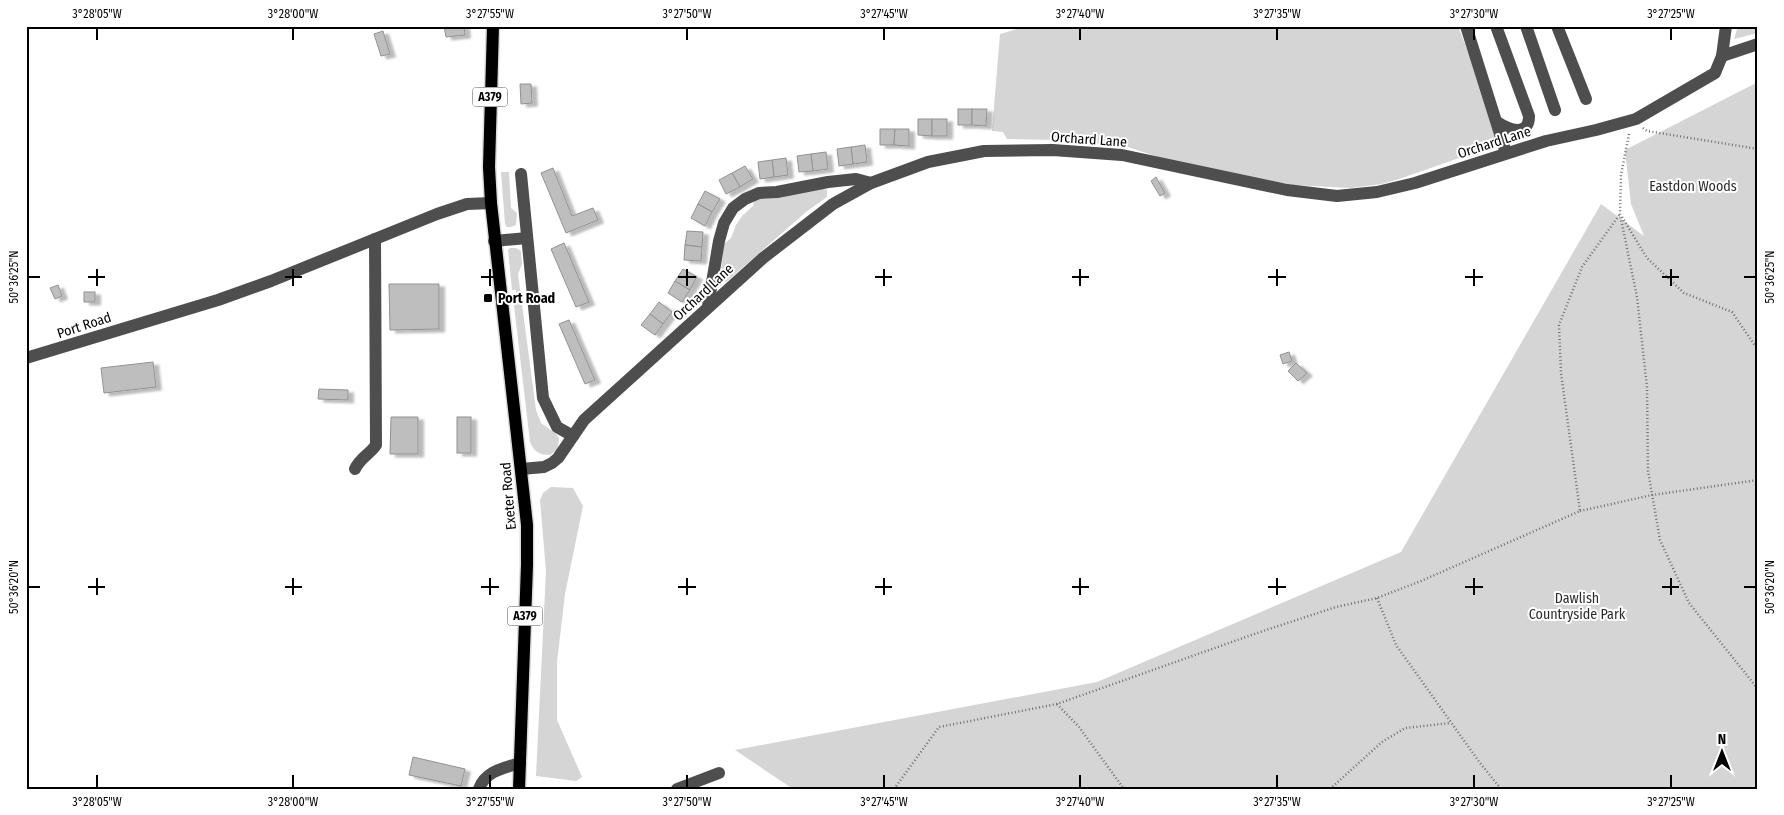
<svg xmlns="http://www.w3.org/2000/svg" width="1784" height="815" font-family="'Fira Sans Condensed',sans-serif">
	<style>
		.green { fill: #d5d5d5 }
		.building { fill: #bebebe; stroke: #929292; filter: url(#shadow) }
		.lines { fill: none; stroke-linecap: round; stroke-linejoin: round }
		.major-casing { stroke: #dbdbdb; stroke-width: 15 }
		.path { stroke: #707070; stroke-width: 2.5; stroke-dasharray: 1 2.5; stroke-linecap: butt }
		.minor { stroke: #4e4e4e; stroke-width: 12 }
		.major { stroke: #000; stroke-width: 12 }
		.ticks { fill: none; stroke: #000; stroke-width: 2 }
		.poi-dot { fill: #000; stroke: #fff; stroke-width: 2 }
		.labels { text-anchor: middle; stroke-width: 4; stroke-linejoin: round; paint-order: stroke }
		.shield { fill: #fff; stroke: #4c4c4c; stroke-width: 1 }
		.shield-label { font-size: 12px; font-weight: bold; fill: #000 }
		.street-label { font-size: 14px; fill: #000; stroke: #fff }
		.park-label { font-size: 14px; fill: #2c2c2c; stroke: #fff }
		.poi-label { font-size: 14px; font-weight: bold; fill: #000; stroke: #fff; text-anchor: start }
		.neatline { fill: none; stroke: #000; stroke-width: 2 }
		.ticks-label { font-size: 12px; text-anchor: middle; fill: #000 }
	</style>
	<defs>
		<filter id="shadow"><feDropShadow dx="5.5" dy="3" stdDeviation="1" flood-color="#0004"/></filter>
	</defs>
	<rect width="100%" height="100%" fill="#fff"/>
	<g class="green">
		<path d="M1028 26H1458L1483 91 1497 141 1465 156 1399 179 1382 184 1351 188 1292 185 1164 159 1125 146 1062 140 1007 139 1003 132 992 131 1000 34Z"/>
		<path d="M1738 26H1758V33L1734 39Z"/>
		<path d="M1758 82V789H793L735 750 1097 682 1401 552 1601 204 1644 236 1631 204 1625 150Z"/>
		<path d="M501 172H509L511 208 517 213 516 225 511 227H507L505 224Z"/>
		<path d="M823 189 827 190V197L806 212 726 282 720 280 724 244 731 238 736 225 742 216 753 206 755 199Z"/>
		<path d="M510 248H516L521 251 522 264 518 274 536 410 541 423 555 433 559 438 558 449 550 455C540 455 534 452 530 442L513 297 516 296V290H512L508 250Z"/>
		<path d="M551 487 573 488 583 506 565 594 557 662V720L582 777 576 781 536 776 546 571 540 500 543 493Z"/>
	</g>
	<g class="building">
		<path d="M444 26H464L465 35 446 37Z"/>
		<path d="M383 31 390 54 381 56 374 34Z"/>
		<path d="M520 84H531L532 103 521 104Z"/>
		<rect x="958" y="109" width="14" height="16"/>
		<path d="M972 109H987L986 126 972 125Z"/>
		<path d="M918 119H932V136L918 135Z"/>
		<rect x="932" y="119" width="15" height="17"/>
		<path d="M880 129H895L894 145H880Z"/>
		<path d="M895 129H909V146L894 145Z"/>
		<path d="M865 145 867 162 853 164 851 147Z"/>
		<path d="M851 147 853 164 839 166 837 149Z"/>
		<path d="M826 152 828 169 813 171 811 154Z"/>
		<path d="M811 154 813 171 799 172 797 156Z"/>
		<path d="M786 158 788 175 774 177 772 160Z"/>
		<path d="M772 160 774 177 760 179 758 162Z"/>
		<path d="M745 166 753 179 740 187 732 173Z"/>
		<path d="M553 168 572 216 593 208 598 220 566 233 541 173Z"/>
		<path d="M732 173 740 187 726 194 719 180Z"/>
		<path d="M1156 177 1165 193 1160 196 1151 181Z"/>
		<path d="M705 191 720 199 712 212 698 204Z"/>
		<path d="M698 204 712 212 705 226 691 218Z"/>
		<path d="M687 231 703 232 702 247 685 245Z"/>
		<path d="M564 243 589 302 576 307 551 249Z"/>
		<path d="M685 245 702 247 701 261 684 260Z"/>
		<path d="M683 269 697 277 690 290 675 281Z"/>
		<path d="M675 281 690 290 682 302 668 293Z"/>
		<path d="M389 284H439V329L390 330Z"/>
		<path d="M58 285 62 296 55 299 50 288Z"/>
		<rect x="84" y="292" width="11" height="10"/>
		<path d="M659 302 672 312 663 324 650 314Z"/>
		<path d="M650 314 663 324 655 335 641 325Z"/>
		<path d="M569 320 595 380 585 384 559 324Z"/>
		<path d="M1289 352 1292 361 1283 364 1280 355Z"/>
		<path d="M153 362 156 387 104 393 101 368Z"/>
		<path d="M1296 363 1307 373 1298 381 1288 371Z"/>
		<path d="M319 389 348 390V400L318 399Z"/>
		<path d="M391 417H418V454H390Z"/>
		<rect x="457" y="417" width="14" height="36"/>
		<path d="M413 757 465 769 461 786 409 775Z"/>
	</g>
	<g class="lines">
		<g class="major-casing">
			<path id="major" d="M493 26 489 167 491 203 527 525V565L519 789"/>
		</g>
		<g class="path">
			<path d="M1643 128 1647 131 1758 149"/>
			<path d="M1629 134 1621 175 1620 214 1637 297 1647 387 1648 471 1660 540 1689 603 1758 689"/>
			<path d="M1622 217 1647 258 1684 293 1732 312 1758 350"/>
			<path d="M1580 511 1652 495 1758 480"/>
			<path d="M1377 598 1396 645 1480 763 1501 789"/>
			<path d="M1057 704 1079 727 1124 789"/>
			<path d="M894 789 939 727 1057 704 1260 632 1336 607 1377 598 1421 581 1580 511 1561 373 1559 325 1582 267 1620 214"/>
			<path d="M1330 789 1382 742 1405 728 1451 723"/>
		</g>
		<g class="minor">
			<path d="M1466 26 1506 153"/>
			<path d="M1496 26 1529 116C1529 137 1509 130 1497 122"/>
			<path d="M1526 26 1555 110"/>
			<path d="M1557 26 1586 99"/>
			<path d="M1722 56 1758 44"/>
			<path d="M521 174 543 398 557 427 573 436"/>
			<path d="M494 241 527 238"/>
			<path d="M708 306 719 241 724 223 733 208 745 199 759 193 777 192 828 182 856 179 871 183"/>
			<path d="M26 358 218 300 271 281 437 214 467 204 491 203"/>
			<path d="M355 469C360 458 370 454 376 445L375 239"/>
			<path d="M521 469 544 467 552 463 558 458 584 420 763 258 833 204 871 183 928 162 984 151 1053 150 1122 155 1287 190 1337 196 1377 192 1415 183 1546 141 1596 130 1636 119 1715 73 1722 56 1726 26"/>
			<path d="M479 789C485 771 504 768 520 763"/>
			<path d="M677 789 719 773"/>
		</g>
		<use href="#major" class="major"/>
	</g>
	<path class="ticks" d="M97 28V40M293 28V40M490 28V40M687 28V40M884 28V40M1080 28V40M1277 28V40M1474 28V40M1671 28V40M97 269V286M293 269V286M490 269V286M687 269V286M884 269V286M1080 269V286M1277 269V286M1474 269V286M1671 269V286M28 277H40M88 277H105M285 277H302M481 277H499M678 277H696M875 277H892M1072 277H1089M1268 277H1286M1465 277H1483M1662 277H1679M1744 277H1756M97 578V595M293 578V595M490 578V595M687 578V595M884 578V595M1080 578V595M1277 578V595M1474 578V595M1671 578V595M28 587H40M88 587H105M285 587H302M481 587H499M678 587H696M875 587H892M1072 587H1089M1268 587H1286M1465 587H1483M1662 587H1679M1744 587H1756M97 775V788M293 775V788M490 775V788M687 775V788M884 775V788M1080 775V788M1277 775V788M1474 775V788M1671 775V788"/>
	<rect class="poi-dot" x="483" y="293" width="10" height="10" rx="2.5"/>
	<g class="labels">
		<g class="shield">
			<rect x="472.5" y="87.5" width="35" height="19" rx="4"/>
			<rect x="507.5" y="606.5" width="35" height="19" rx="4"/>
		</g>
		<g class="shield-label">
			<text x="490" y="101">A379</text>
			<text x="525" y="620">A379</text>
		</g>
		<g class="street-label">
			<text transform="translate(1089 139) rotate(4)" y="5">Orchard Lane</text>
			<text transform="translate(1494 142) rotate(-18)" y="5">Orchard Lane</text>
			<text transform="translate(703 292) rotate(-43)" y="5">Orchard Lane</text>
			<text transform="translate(84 325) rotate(-18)" y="5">Port Road</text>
			<text transform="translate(508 496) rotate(-95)" y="5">Exeter Road</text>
		</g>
		<g class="park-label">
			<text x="1693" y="191">Eastdon Woods</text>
			<text x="1577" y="603">Dawlish<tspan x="1577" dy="16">Countryside Park</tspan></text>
		</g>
		<g class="poi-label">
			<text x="498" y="303">Port Road</text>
		</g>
	</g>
	<rect width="1784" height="815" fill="none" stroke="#ffffff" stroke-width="55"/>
	<g transform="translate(1722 752)" stroke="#ffffff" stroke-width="4" paint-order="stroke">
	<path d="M0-4L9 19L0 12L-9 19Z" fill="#000000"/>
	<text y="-8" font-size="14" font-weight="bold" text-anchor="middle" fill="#000000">N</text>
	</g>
	<rect x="28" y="28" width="1728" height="760" class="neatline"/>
	<g class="ticks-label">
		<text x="97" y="18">3°28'05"W</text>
		<text x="293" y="18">3°28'00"W</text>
		<text x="490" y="18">3°27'55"W</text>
		<text x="687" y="18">3°27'50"W</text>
		<text x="884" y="18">3°27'45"W</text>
		<text x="1080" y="18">3°27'40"W</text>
		<text x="1277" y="18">3°27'35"W</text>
		<text x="1474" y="18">3°27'30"W</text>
		<text x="1671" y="18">3°27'25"W</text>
		<text transform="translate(14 277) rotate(-90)" y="4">50°36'25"N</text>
		<text transform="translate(1770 277) rotate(-90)" y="4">50°36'25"N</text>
		<text transform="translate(14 587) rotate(-90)" y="4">50°36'20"N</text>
		<text transform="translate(1770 587) rotate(-90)" y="4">50°36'20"N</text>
		<text x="97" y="806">3°28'05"W</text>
		<text x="293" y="806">3°28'00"W</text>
		<text x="490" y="806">3°27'55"W</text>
		<text x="687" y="806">3°27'50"W</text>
		<text x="884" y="806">3°27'45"W</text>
		<text x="1080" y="806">3°27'40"W</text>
		<text x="1277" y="806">3°27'35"W</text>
		<text x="1474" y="806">3°27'30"W</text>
		<text x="1671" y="806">3°27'25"W</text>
	</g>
</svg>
